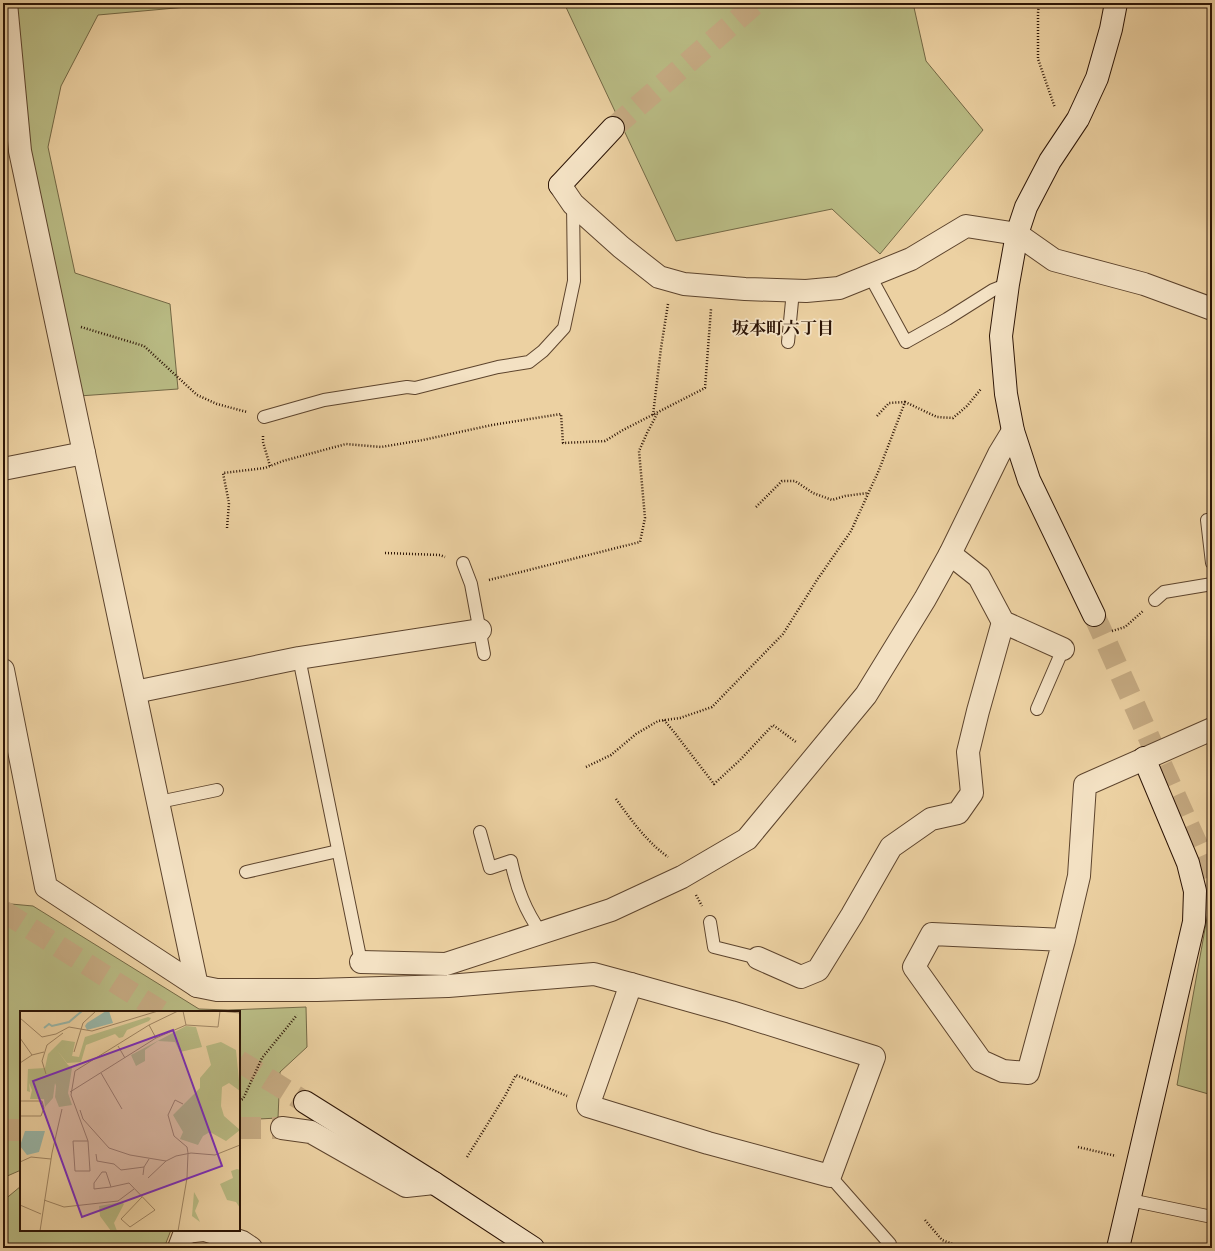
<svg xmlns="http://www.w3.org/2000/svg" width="1215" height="1251" font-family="'Gentium Book Plus','Noto Serif JP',serif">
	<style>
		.green { fill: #b9bb84; stroke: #736845 }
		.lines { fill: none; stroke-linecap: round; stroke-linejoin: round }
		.street-tunnel { stroke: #c6ab83; stroke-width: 22; stroke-dasharray: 22 11; stroke-linecap: butt }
		.secondary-tunnel { stroke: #c6ab83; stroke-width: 22; stroke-dasharray: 22 11; stroke-linecap: butt }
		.lane-casing { stroke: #5d442d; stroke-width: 14 }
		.street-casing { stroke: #5d442d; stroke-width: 24 }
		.secondary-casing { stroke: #2d1506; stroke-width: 24 }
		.path { stroke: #2d1506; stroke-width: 2.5; stroke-dasharray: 1 2; stroke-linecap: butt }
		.lane { stroke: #f3e1c3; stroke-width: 12 }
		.street { stroke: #f3e1c3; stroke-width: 22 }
		.secondary { stroke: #f3e1c3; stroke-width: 22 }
		.labels { text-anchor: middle; stroke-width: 3.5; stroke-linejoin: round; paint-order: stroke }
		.neighbourhood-label { font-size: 17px; font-weight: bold; fill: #2d1506; stroke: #f3e1c3 }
		.inset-river { fill: none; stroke: #99b7a9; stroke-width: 2 }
		.inset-road { fill: none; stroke: #a08664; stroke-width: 1 }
		.view { fill: #7b2cbf; fill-opacity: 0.15; stroke: #7b2cbf; stroke-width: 2 }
		.inset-edge { fill: none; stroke: #2d1506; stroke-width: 2 }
	</style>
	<rect width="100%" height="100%" fill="#ecd1a2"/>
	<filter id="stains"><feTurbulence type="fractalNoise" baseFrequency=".005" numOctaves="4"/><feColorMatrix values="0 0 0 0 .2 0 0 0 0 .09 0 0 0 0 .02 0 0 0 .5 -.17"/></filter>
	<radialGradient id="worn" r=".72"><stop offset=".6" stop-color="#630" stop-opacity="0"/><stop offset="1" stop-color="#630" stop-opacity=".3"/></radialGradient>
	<g class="green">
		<path d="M17 3H199L198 6 98 15 61 86 48 147 75 273 170 304 178 389 79 396 35 184 22 84Z"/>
		<path d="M564 3H913L926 61 983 130 880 254 832 209 676 241Z"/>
		<path d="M1212 890V1095L1177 1085Z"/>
		<path d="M11 904 33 906 199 1009 228 1010 306 1007 307 1047 280 1072 278 1118 239 1120V1012H21V1170L5 1177 3 1180V910Z"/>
		<path d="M21 1186V1230H171L164 1248H3V1201Z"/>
	</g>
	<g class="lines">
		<g class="street-tunnel">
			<path d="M239 1128H282"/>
			<path d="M3 1130H21"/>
		</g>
		<g class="secondary-tunnel">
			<path d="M613 128 756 3"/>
			<path d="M1094 615 1212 878"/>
			<path d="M3 911 162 1012"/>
			<path d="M239 1061 305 1102"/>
		</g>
		<g class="lane-casing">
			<g id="lane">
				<path d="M870 276 906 342 947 319 993 290 1008 284"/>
				<path d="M788 342 793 291"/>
				<path d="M264 417 324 400 407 387 415 388 498 367 529 362 543 351 564 328 574 281 573 204"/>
				<path d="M1207 520 1212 563"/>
				<path d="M463 563 471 584 484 654"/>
				<path d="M1155 600 1164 592 1212 584"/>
				<path d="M299 658 361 962"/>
				<path d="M1037 709 1063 649"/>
				<path d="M159 802 217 790"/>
				<path d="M480 832 490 868 511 861C517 889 525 910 541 933"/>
				<path d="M246 872 338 851"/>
				<path d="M710 922 714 947 758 958"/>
				<path d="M830 1176 890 1244"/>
				<path d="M1130 1200 1212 1217"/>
			</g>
		</g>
		<g class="street-casing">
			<g id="street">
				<path d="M6 3 20 151 197 986"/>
				<path d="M560 185 573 204 621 247 659 277 684 284 745 289 806 291 839 288 911 259 966 226 1017 234 1054 260 1144 284 1212 309"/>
				<path d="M3 469 84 453"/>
				<path d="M950 554 979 577 1003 622 1063 649"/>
				<path d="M3 670 46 887 197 986 217 990H317L448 986 594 974 631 984"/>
				<path d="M135 692 299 658 480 630"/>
				<path d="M1064 940 932 934 914 967 981 1061 1003 1071 1028 1073 1064 940 1079 876 1085 785 1212 729"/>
				<path d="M758 958 801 977 818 970 852 915 891 847 931 819 958 813 972 793 968 752 978 711 1003 622"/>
				<path d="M361 962 446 964 611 910 682 877 747 839 866 695 925 599 950 554 999 454 1013 431"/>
				<path d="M631 984 731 1012 874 1057 830 1176 708 1143 588 1106Z"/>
				<path d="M282 1128 311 1132 406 1186 434 1183"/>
				<path d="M205 1230 242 1242 251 1248"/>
				<path d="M179 1248 185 1232 203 1230"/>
			</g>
		</g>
		<g class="secondary-casing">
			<g id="secondary">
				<path d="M560 185 613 128"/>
				<path d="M1094 615 1029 480 1013 431 1006 394 1001 336 1008 284 1017 234 1026 207 1050 161 1078 119 1097 78 1111 29 1116 3"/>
				<path d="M305 1102 434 1183 533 1248"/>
				<path d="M1118 1248 1194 922 1195 891 1188 863 1144 758"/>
			</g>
		</g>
		<g class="path">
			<path d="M1039 3 1038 13V59L1055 108"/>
			<path d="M81 327 144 346 197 395 217 404 247 412"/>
			<path d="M653 415 661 348 668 304"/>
			<path d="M877 416 889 403 905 402"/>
			<path d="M263 436V442L270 466"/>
			<path d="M756 507 782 481H795L813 493 832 500 845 496 868 493"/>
			<path d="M227 528 229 503 223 473 265 468 283 461 346 444 381 447 423 440 492 425 561 414 563 443 605 441 623 430 705 388 711 309"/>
			<path d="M385 553 440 555 445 557"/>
			<path d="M489 580 640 542 645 518 639 451 647 433 657 414"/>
			<path d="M1112 631 1125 627 1143 611"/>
			<path d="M664 720 674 732 714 784 740 760 773 725 796 742"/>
			<path d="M586 767 611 755 636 734 658 721 680 718 712 707 783 634 817 580 851 531 879 470 905 402 937 417 953 418 967 406 981 389"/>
			<path d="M616 799C632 821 646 841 668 857"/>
			<path d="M696 895 702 906"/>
			<path d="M239 1101 243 1099 262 1058 297 1015"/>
			<path d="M1078 1147 1116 1156"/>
			<path d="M467 1157 505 1096 516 1075 567 1096"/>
			<path d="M925 1220 942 1240 963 1248"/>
		</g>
		<use href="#lane" class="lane"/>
		<use href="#street" class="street"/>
		<use href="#secondary" class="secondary"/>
	</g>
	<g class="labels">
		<g class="neighbourhood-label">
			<text x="783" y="334">坂本町六丁目</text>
		</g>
	</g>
	<g transform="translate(20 1011)">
		<rect width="220" height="220" fill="#ecd1a2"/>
		<path d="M128 6 131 7 129 10 107 19 103 26 99 27 95 23 66 34 61 51 47 52 37 39 48 54 52 57 48 82 52 94 39 96 35 86 36 75 35 72 33 87 25 96 24 88H10L12 79 9 72 10 81 7 80 8 58 25 57 28 43 42 29 55 31 52 45 59 46 65 26ZM166 15 176 16 182 36 160 41 155 31 138 30 125 39V50L116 55 111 44ZM201 31 216 39 220 80 209 72 202 76 201 95 204 105 220 119 206 130 190 121 183 125 178 134 160 128 163 121 153 104 180 77V67L191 54 186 35ZM217 158 220 159V197L216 191 207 189 200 173 213 167 211 160ZM174 181 179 190 175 200 180 211 172 205ZM102 191 104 193 94 212 97 220H91L80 205 79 195Z" fill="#b9bb84"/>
		<path d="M86 0H89L93 12 67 19 65 15 67 12ZM5 120H25L19 141 7 144 0 135Z" fill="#99b7a9"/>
		<path class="inset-river" d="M24 17 29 13 32 15 49 11 62 0"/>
		<path class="inset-road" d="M163 0 166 14M200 0 220 2M0 7 22 26 36 23 49 16 72 20 138 0M129 14 136 27M0 27 12 44M98 35 105 47M54 41 63 12 76 0M0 52 12 44 24 41M81 62 102 98M26 63 22 50 27 34 43 22M50 81 136 27 166 14 198 16 200 0M0 90H22L24 97 21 105H0M60 99 63 108 89 137 110 144 146 150M53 130H68L70 160H55ZM68 130 51 84 55 60 129 14 158 0M76 143 77 150 94 153 101 159 124 156M0 151 11 146 31 148M123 164 124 156 129 148M128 167 146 150 156 145 171 142 195 144 220 134M91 176 74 178V172L82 161H86L91 176 109 172 135 199 110 216 101 208 122 186M24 189 44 196 98 190 114 178M0 194 21 203M20 220 32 142 42 98M158 220 167 167 168 142 167 136 154 125 148 104 155 89 163 93"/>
		<path class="view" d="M153 19 202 155 62 206 13 70Z"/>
		<rect width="220" height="220" class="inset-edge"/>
	</g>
	<rect width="1215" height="1251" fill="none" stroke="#ecd1a2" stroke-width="16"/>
	<rect x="4" y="4" width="1207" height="1243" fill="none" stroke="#2d1506" stroke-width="2"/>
	<rect x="8" y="8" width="1199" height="1235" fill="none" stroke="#2d1506"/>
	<rect width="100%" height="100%" filter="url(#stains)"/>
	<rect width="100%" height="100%" fill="url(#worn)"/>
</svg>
